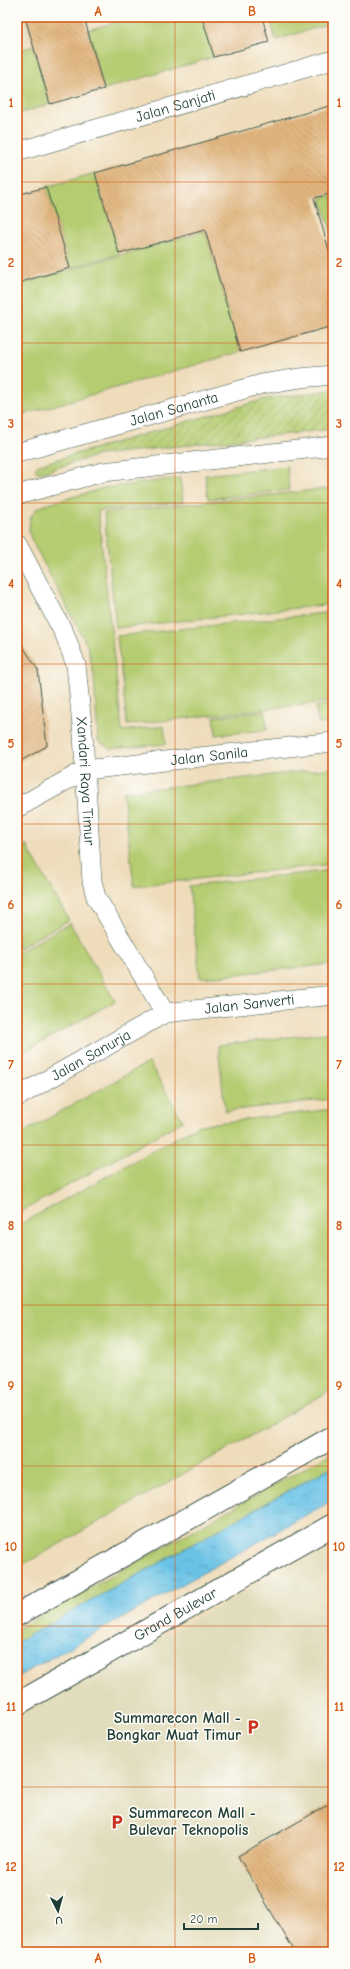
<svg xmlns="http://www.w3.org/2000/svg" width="350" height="1969" font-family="'Comic Neue',sans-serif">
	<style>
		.built { fill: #e1dcbb }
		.grass { fill: #b5cc71; stroke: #6a8452 }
		.garden { fill: url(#garden-furrows); stroke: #6a8452 }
		.water { fill: url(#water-ripples); stroke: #44808d }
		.building { fill: url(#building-back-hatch) }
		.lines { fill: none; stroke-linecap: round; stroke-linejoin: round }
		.minor-casing { stroke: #3e5548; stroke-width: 20 }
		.tertiary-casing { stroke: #3e5548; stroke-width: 24 }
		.minor { stroke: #fff; stroke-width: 19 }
		.tertiary { stroke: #fff; stroke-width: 22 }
		.grid { fill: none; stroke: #d45610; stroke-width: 1; stroke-opacity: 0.55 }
		.labels { text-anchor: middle; stroke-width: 3; stroke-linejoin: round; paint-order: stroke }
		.street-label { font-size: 15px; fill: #1f3d34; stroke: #fdfcf7 }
		.poi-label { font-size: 15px; font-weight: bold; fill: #1f3d34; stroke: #fdfcf7; text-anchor: end }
		.neatline { fill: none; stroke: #d45610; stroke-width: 1.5 }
		.grid-label { font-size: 13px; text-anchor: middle; font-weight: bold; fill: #d45610 }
	</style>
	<defs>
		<pattern id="garden-furrows" width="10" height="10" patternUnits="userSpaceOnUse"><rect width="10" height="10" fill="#b5cc71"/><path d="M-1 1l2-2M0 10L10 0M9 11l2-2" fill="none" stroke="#93a75e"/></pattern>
		<pattern id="water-ripples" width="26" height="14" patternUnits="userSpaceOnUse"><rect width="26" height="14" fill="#69c2e6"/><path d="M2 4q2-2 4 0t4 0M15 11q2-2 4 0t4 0" fill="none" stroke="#569fbb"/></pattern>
		<pattern id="building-back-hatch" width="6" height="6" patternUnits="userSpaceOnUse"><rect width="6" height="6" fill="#e2b67f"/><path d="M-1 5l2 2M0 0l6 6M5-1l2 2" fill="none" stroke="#c19d6e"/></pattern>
	</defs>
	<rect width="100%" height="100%" fill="#fdfcf7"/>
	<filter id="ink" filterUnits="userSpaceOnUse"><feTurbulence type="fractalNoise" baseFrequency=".025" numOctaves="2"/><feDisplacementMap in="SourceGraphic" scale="8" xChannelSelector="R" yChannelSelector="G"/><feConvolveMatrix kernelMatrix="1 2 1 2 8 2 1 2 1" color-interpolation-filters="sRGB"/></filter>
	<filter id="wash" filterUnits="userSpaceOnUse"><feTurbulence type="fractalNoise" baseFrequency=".012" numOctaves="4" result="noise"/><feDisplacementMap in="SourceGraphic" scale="16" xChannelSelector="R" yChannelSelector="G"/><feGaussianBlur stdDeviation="0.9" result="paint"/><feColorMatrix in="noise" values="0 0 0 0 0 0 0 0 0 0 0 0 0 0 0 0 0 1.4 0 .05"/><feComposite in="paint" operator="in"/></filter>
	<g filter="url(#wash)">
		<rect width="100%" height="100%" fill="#eedcba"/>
		<g class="built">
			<path d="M17 17H110L17 44Z"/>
			<path d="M333 1543V1952H17V1716Z"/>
		</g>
		<g class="grass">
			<path d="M135 17H202L214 57 104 89 88 30Z"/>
			<path d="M269 17H323L325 25 276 40Z"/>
			<path d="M33 46 50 104 17 114V51Z"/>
			<path d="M95 173 119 254 70 268 46 187Z"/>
			<path d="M333 195V239L321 198Z"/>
			<path d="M205 231 240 352 21 415 17 401V285Z"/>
			<path d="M287 466 289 490 208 499 205 475Z"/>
			<path d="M180 478 183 502 98 511 122 731 164 726 166 744 110 749 98 741 94 676 88 647 31 539 29 531 30 518 36 509 45 505 104 488Z"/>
			<path d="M333 488V604L116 628 104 513Z"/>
			<path d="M333 612V701L127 725 117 636Z"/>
			<path d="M333 704V723L318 724 316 706Z"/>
			<path d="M265 711 267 730 216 735 214 717Z"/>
			<path d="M333 768V864L134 886 123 792Z"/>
			<path d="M26 845 69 920 17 949V850Z"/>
			<path d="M333 870V964L200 978 189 886Z"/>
			<path d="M70 923 115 1001 17 1056V953Z"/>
			<path d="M333 1032V1099L225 1111 218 1045Z"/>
			<path d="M149 1062 183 1121 17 1214V1136Z"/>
			<path d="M333 1109V1389L17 1568V1226L199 1125Z"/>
			<path d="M333 1452V1466L17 1642V1629Z"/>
		</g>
		<path class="garden" d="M333 390V429L99 455 40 473 35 470 38 465 265 399Z"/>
		<path class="water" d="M333 1466V1500L17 1677V1642Z"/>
		<g id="blocks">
			<g class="building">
				<path d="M25 17H84L104 89 50 104Z"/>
				<path d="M202 17H262L269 42 214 57Z"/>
				<path d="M333 105V193L314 198 333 264V326L240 352 205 230 119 254 95 173Z"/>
				<path d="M46 187 70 268 17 283V195Z"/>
				<path d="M17 637 38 670 47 746 17 763Z"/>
				<path d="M333 1802V1952H295L238 1856Z"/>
			</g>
		</g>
	</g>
	<g filter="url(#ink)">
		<use href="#blocks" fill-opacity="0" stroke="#3e5548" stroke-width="1"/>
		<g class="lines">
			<g class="minor-casing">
				<g id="minor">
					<path id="s1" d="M17 152 333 60"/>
					<path id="s2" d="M17 453 262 384 300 378 333 375"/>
					<path d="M17 495 103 472 333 446"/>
					<path id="s3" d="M17 544 65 635 76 665 83 735 92 881 96 897 165 1013"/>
					<path id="s4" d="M17 808 85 770 333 742"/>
					<path id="s5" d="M17 1097 165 1013 333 995"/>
				</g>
			</g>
			<g class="tertiary-casing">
				<g id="tertiary">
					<path d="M17 1615 333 1437"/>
					<path id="s6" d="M17 1704 333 1525"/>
				</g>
			</g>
			<use href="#minor" class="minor"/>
			<use href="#tertiary" class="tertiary"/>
		</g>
	</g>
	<path class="grid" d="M175 17V1952M17 182H333M17 343H333M17 503H333M17 664H333M17 824H333M17 984H333M17 1145H333M17 1305H333M17 1466H333M17 1626H333M17 1787H333"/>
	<defs>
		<g id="parking-bare" transform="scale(1.2)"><path d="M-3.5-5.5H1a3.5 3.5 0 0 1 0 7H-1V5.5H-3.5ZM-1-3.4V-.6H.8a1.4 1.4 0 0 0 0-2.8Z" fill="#c8321e" stroke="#fdfcf7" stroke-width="2.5" paint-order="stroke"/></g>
	</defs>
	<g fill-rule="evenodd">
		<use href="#parking-bare" x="253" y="1727"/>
		<use href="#parking-bare" x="117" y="1822"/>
	</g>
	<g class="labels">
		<g class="street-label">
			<text dy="5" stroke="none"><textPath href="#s1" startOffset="165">Jalan Sanjati</textPath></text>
			<text dy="5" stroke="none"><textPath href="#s2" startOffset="163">Jalan Sananta</textPath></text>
			<text dy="5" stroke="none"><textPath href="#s4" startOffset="203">Jalan Sanila</textPath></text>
			<text dy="5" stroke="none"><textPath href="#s3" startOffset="251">Xandari Raya Timur</textPath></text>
			<text dy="5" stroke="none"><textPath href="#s5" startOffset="255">Jalan Sanverti</textPath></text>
			<text dy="5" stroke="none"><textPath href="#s5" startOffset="85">Jalan Sanurja</textPath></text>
			<text dy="5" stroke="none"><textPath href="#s6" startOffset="182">Grand Bulevar</textPath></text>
		</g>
		<g class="poi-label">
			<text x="241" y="1723">Summarecon Mall -<tspan x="241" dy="17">Bongkar Muat Timur</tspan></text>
			<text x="129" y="1818" text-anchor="start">Summarecon Mall -<tspan x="129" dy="17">Bulevar Teknopolis</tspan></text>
		</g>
	</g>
	<rect width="350" height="1969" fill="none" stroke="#fdfcf7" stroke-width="44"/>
	<g transform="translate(58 1911) rotate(174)" stroke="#fdfcf7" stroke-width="3" paint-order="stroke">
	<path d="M0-3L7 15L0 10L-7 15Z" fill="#1f3d34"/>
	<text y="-6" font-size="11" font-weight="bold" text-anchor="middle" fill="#1f3d34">U</text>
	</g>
	<path d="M184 1923v6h74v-6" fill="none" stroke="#1f3d34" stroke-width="2"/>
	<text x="190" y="1923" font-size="12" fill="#1f3d34" stroke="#fdfcf7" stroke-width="3" paint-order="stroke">20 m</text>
	<rect x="22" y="22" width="306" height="1925" class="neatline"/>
	<g class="grid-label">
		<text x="98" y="16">A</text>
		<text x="252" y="16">B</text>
		<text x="11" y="107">1</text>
		<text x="339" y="107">1</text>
		<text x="11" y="267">2</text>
		<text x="339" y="267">2</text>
		<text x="11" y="428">3</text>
		<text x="339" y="428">3</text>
		<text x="11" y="588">4</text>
		<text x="339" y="588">4</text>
		<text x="11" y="748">5</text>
		<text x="339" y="748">5</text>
		<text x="11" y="909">6</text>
		<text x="339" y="909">6</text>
		<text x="11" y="1069">7</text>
		<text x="339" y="1069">7</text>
		<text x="11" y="1230">8</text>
		<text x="339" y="1230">8</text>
		<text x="11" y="1390">9</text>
		<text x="339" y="1390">9</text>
		<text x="11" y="1551">10</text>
		<text x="339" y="1551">10</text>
		<text x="11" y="1711">11</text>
		<text x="339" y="1711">11</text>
		<text x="11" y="1871">12</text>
		<text x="339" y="1871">12</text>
		<text x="98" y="1963">A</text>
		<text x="252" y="1963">B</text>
	</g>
</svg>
